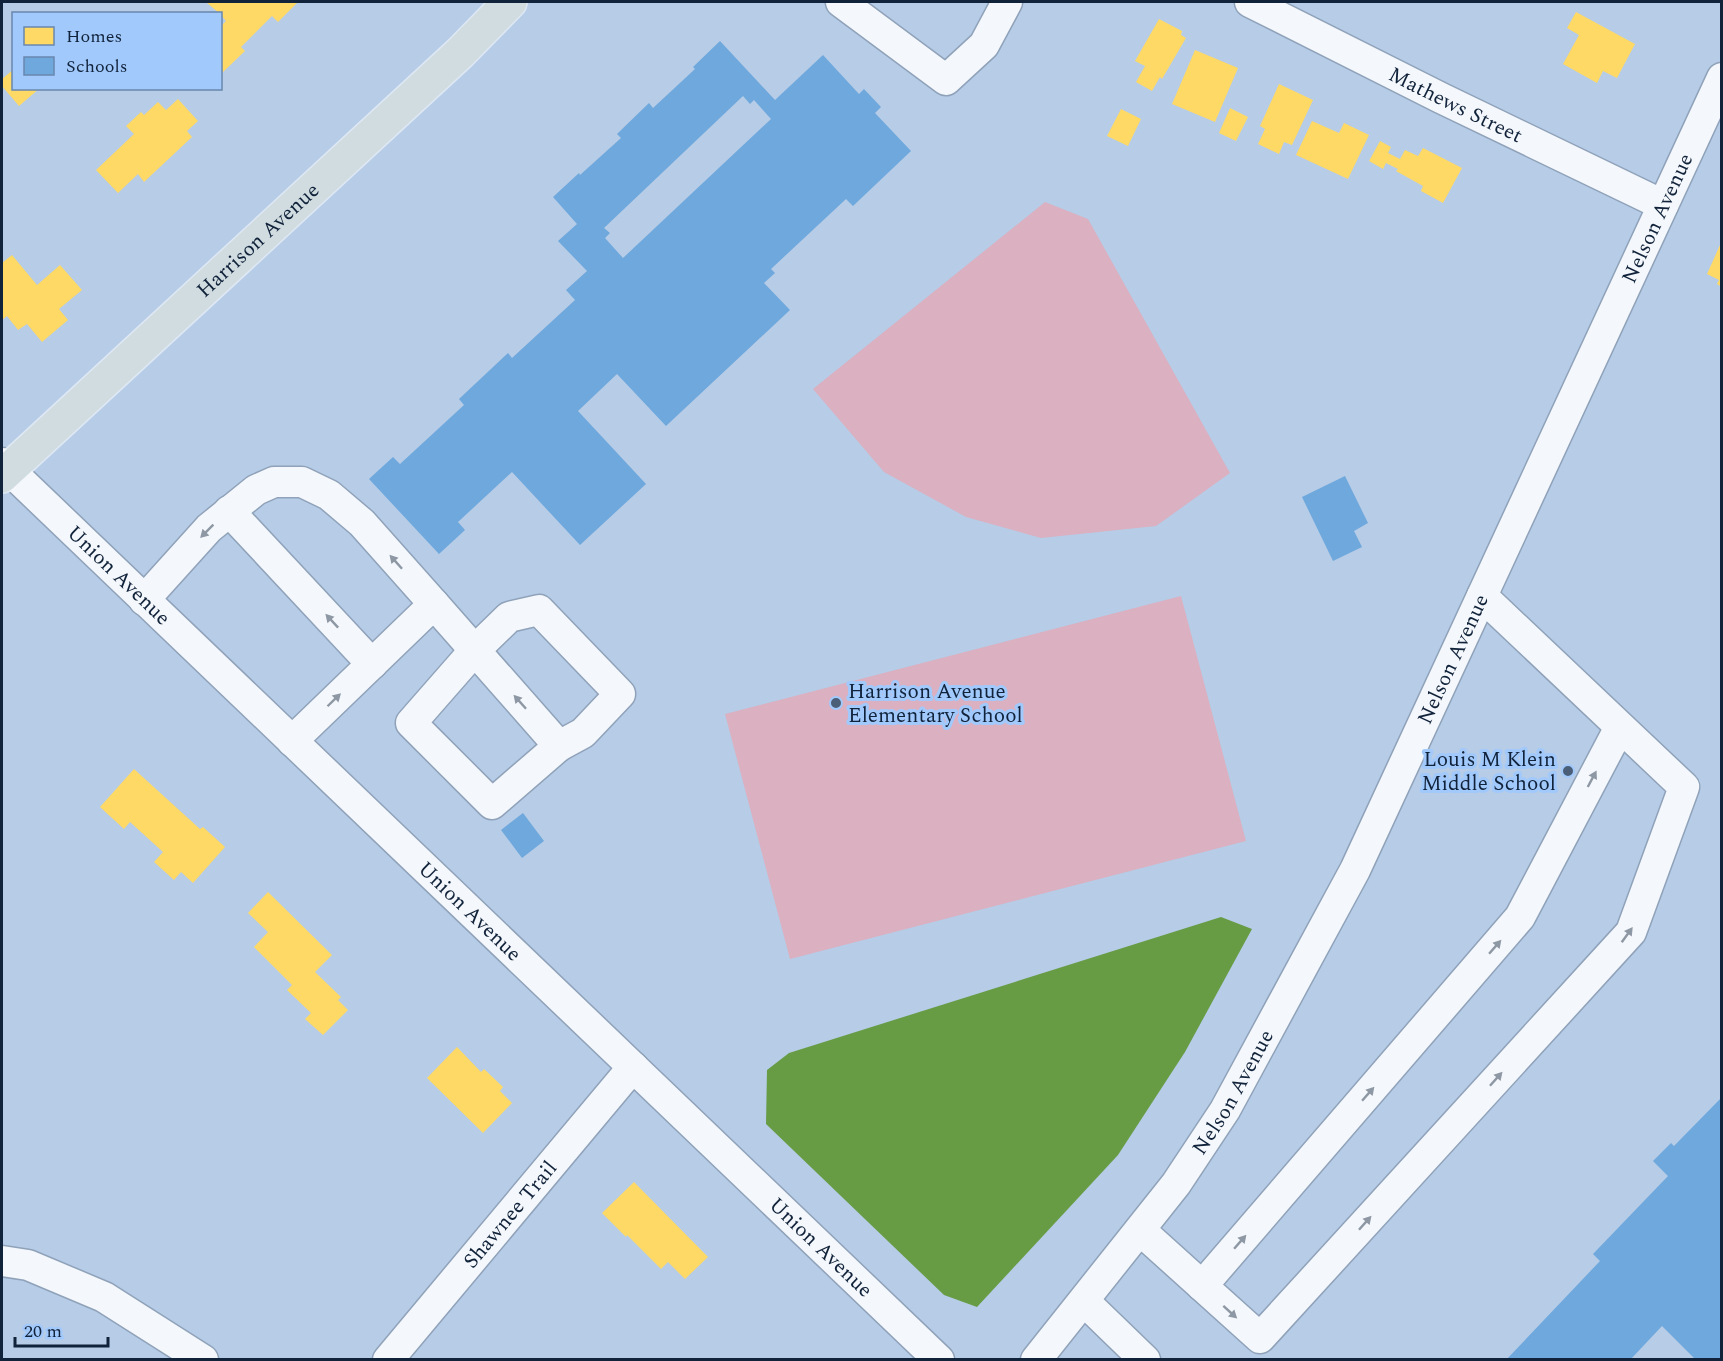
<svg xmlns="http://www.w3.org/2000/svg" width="1723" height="1361" font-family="Spectral,serif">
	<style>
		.green { fill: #dbb0c0 }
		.water { fill: #679c45 }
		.homes { fill: #ffd966 }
		.schools { fill: #6fa8dc; fill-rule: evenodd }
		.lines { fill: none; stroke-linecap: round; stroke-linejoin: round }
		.minor-casing { stroke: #8fa2b9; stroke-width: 33 }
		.major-casing { stroke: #dee8f4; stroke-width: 36 }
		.minor { stroke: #f4f7fb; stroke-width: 30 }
		.major { stroke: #d0dce0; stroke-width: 33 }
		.oneway { fill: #8e98a5 }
		.poi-dot { fill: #4b5e77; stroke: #a2c9fb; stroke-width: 2 }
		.labels { text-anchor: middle; stroke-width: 6; stroke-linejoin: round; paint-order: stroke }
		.street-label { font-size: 21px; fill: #11233b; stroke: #a2c9fb }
		.poi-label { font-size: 21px; fill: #11233b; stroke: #a2c9fb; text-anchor: start }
	</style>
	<rect width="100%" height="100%" fill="#b6cce7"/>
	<g class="green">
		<path d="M1045 202 1088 219 1230 473 1156 526 1041 538 966 517 884 472 813 389Z"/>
		<path d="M1181 596 1246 841 790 959 725 714Z"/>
	</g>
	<path class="water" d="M1221 917 1252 929 1185 1052 1118 1155 977 1307 944 1295 766 1124 767 1070 789 1053Z"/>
	<g class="homes">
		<path d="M206 2H298L278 22 272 16 241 47 245 51 223 72 220 70V27L226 21 220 14Z"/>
		<path d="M1576 12 1635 44 1617 78 1603 71 1597 83 1563 64 1579 35 1567 28Z"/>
		<path d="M1159 19 1182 31 1181 35 1186 38 1162 79 1160 77 1152 91 1136 82 1145 66 1135 61Z"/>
		<path d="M1195 50 1238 68 1215 122 1172 104Z"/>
		<path d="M14 69V88H40L19 106 2 86V79Z"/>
		<path d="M1279 84 1313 100 1292 145 1284 142 1279 154 1258 144 1265 129 1260 126Z"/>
		<path d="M178 99 198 121 187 131 192 137 144 182 138 174 118 193 96 170 134 134 126 126 141 112 144 115 158 102 166 110Z"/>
		<path d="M1230 108 1248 117 1236 141 1219 133Z"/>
		<path d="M1121 109 1141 119 1128 146 1107 136Z"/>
		<path d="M1312 121 1339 133 1344 123 1369 135 1348 179 1296 155Z"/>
		<path d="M1380 141 1391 147 1388 153 1400 159 1405 150 1418 156 1423 148 1462 168 1443 203 1421 191 1423 186 1396 171 1398 169 1386 163 1383 169 1369 161Z"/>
		<path d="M1720 245 1722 246V287L1717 284 1719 280 1707 274Z"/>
		<path d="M12 255 37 285 60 265 82 290 59 309 68 320 42 342 27 324 18 330 7 316 2 320V263Z"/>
		<path d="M134 769 200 829 203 827 225 847 193 883 181 872 174 880 154 862 163 852 130 822 124 829 100 807Z"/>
		<path d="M268 892 332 955 315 972 341 997 338 1000 348 1010 323 1035 305 1019 311 1013 287 990 292 985 254 947 268 932 248 913Z"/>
		<path d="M457 1047 481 1072 484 1069 503 1087 500 1091 512 1103 483 1133 427 1078Z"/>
		<path d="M634 1182 708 1257 685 1279 668 1262 661 1269 627 1235 626 1237 602 1213Z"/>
	</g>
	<g class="schools">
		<path d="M720 41 775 100 823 55 859 94 864 89 881 107 875 113 911 151 853 206 846 199 771 269 775 273 764 283 790 310 666 426 617 374 578 411 646 484 580 545 512 472 458 522 465 530 439 554 369 479 393 457 400 464 464 405 459 399 508 353 512 358 575 300 566 290 587 271 558 241 577 224 553 197 579 173 580 175 621 138 617 134 649 103 653 108 695 69 693 67ZM743 96 750 104 754 100 771 119 623 258 605 238 610 233 604 228Z"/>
		<path d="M1345 476 1368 523 1354 531 1362 547 1333 561 1302 497Z"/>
		<path d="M523 813 544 841 522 858 501 830Z"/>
		<path d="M1722 1097V1360H1696L1662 1326 1630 1360H1506L1600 1261 1593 1254 1668 1176 1653 1161 1671 1143 1674 1146Z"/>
	</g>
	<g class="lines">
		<g class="minor-casing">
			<g id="minor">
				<path d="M841 2 946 80 984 45 1007 2"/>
				<path id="s1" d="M1250 2 1441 98 1663 205"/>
				<path id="s2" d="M2 463 939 1360"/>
				<path d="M229 511 372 664"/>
				<path d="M144 600 209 528 256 490 274 482H302L329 495 362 523 434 604 292 741"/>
				<path d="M434 604 559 746"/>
				<path d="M539 610 620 694 583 733 559 746 492 804 411 723 474 651 509 617Z"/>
				<path d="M1140 1230 1260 1338 1631 932 1684 787 1482 596"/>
				<path d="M2 1261 28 1265 104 1297 203 1360"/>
				<path d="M1202 1286 1520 917 1620 727"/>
				<path d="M1084 1301 1145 1360"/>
				<path id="s3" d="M388 1360 633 1067"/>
				<path id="s4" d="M1036 1360 1176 1184 1225 1110 1355 870 1722 78"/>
			</g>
		</g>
		<g class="major-casing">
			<g id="major">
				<path id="s5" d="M2 476 460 53 510 2"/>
			</g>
		</g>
		<use href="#minor" class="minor"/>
		<use href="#major" class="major"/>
	</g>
	<defs><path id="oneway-solid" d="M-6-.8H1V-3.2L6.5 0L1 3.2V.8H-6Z" transform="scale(1.5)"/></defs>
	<g class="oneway">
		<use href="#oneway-solid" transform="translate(207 531) rotate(135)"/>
		<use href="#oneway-solid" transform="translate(396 562) rotate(-132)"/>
		<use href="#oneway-solid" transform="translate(332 621) rotate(-133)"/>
		<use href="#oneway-solid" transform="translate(334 700) rotate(-44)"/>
		<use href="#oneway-solid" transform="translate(520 702) rotate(-132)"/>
		<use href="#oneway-solid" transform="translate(1592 779) rotate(-62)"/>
		<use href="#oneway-solid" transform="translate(1627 935) rotate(-54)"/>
		<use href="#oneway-solid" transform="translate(1495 947) rotate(-49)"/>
		<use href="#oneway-solid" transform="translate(1496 1079) rotate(-48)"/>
		<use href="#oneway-solid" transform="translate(1368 1094) rotate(-49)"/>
		<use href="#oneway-solid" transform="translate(1365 1223) rotate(-48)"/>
		<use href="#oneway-solid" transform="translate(1240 1242) rotate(-49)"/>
		<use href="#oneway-solid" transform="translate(1230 1312) rotate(42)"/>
	</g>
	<g class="poi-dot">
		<circle cx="836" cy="703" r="6"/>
		<circle cx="1568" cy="771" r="6"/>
	</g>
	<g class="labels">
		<g class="street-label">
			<text dy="7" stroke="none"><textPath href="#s1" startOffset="230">Mathews Street</textPath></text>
			<text dy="7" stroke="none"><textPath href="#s4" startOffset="1305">Nelson Avenue</textPath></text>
			<text dy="7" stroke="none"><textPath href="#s5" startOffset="348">Harrison Avenue</textPath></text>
			<text dy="7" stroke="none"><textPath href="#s2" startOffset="162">Union Avenue</textPath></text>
			<text dy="7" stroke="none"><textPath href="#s4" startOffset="819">Nelson Avenue</textPath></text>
			<text dy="7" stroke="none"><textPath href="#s2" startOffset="648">Union Avenue</textPath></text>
			<text dy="7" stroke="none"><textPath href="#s4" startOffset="333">Nelson Avenue</textPath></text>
			<text dy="7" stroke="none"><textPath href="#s3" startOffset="190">Shawnee Trail</textPath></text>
			<text dy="7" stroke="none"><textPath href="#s2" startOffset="1134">Union Avenue</textPath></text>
		</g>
		<g class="poi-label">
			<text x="848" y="698">Harrison Avenue<tspan x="848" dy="24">Elementary School</tspan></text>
			<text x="1556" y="766" text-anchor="end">Louis M Klein<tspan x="1556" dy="24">Middle School</tspan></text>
		</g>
	</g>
	<rect width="1723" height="1361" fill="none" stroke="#11233b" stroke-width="6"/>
	<rect x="12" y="12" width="210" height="78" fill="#a2c9fb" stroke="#6887ae" stroke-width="1.5"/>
	<rect x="24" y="27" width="30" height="18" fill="#ffd966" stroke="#6887ae" stroke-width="1.5"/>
	<text x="66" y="42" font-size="18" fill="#11233b">Homes</text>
	<rect x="24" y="57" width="30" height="18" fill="#6fa8dc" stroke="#6887ae" stroke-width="1.5"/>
	<text x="66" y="72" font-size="18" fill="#11233b">Schools</text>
	<path d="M15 1337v9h93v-9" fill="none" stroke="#11233b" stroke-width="3"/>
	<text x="24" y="1337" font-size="18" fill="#11233b" stroke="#a2c9fb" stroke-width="4.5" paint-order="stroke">20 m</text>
</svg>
